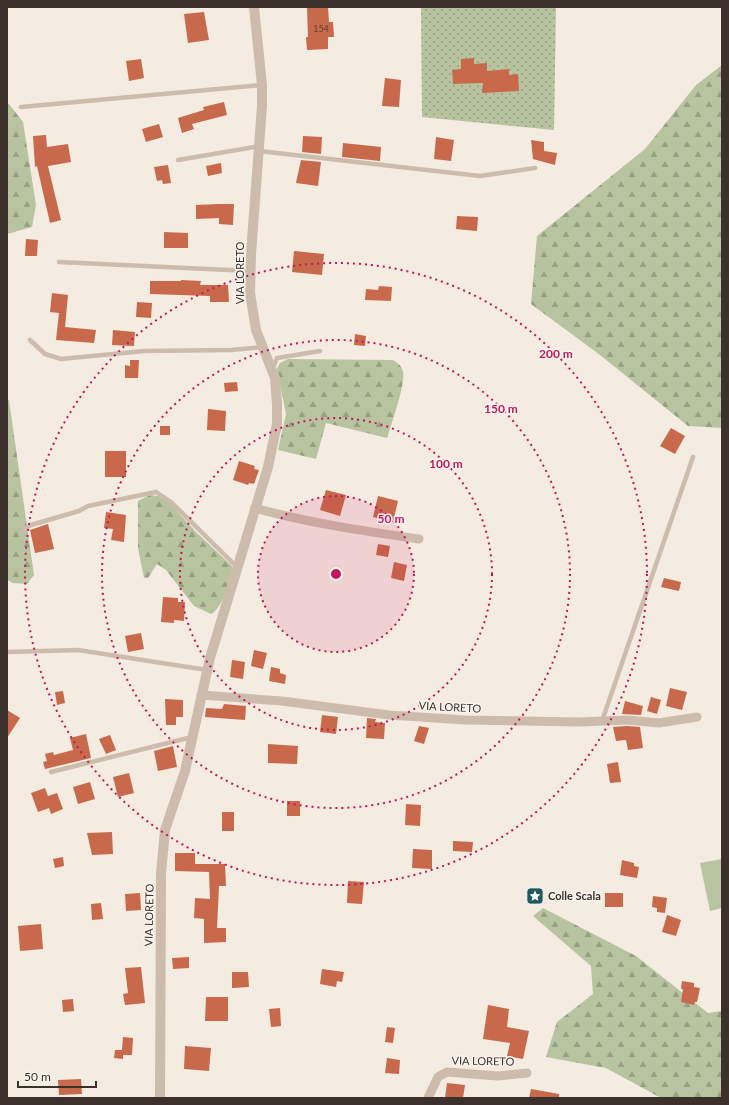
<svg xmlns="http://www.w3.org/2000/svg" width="729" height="1105" font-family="Lato,sans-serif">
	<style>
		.grass { fill: url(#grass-dots) }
		.forest { fill: url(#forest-firs) }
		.green { fill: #b8c4a0 }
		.building { fill: #c8694b }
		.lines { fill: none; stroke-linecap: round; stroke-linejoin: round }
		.service { stroke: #cdbbac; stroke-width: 4.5 }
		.minor { stroke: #cdbbac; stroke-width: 9 }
		.tertiary { stroke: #cdbbac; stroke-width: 10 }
		.ring { fill: none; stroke: #c2185b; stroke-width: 2; stroke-dasharray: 2 4 }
		.labels { text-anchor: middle; stroke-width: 3; stroke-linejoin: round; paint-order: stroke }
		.number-label { font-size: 9px; fill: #5e3e33 }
		.street-label { font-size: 11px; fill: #3b302b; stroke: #fbf5ee }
		.poi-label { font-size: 11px; font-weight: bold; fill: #3b302b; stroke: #fbf5ee; text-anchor: start }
		.centre { fill: #c2185b; stroke: #fbf5ee; stroke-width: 2 }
		.ring-label { font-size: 12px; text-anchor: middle; font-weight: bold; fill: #c2185b; stroke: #fbf5ee; stroke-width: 3; stroke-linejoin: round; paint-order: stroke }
	</style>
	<defs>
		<pattern id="grass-dots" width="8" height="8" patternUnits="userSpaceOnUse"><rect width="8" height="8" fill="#b8c4a0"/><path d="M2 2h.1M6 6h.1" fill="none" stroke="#97a083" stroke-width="1.8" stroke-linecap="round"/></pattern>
		<pattern id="forest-firs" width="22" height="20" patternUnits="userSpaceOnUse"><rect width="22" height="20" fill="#b8c4a0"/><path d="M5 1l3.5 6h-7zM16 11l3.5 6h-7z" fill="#97a083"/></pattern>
	</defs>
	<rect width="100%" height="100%" fill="#f4ebe1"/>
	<path class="grass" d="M421 7H556L554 130 422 117Z"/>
	<g class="forest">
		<path d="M722 65V428L688 426 600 355 531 304 537 236 645 149 696 85Z"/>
		<path d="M7 104H9L23 122 36 205 32 227 7 234Z"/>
		<path d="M288 359 393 360C398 363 402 366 403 372 406 383 391 425 387 438L326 423 316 459 278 450 286 414 277 369 280 363Z"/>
		<path d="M7 400H9L34 575 27 584 13 583 7 580Z"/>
		<path d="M150 495 158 496 168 501 196 532 232 566C232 578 222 609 211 614L194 606 166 570 157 564 148 578H144L138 548V501Z"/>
		<path d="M543 908 636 956 708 1013 722 1011V1098H661L606 1068 546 1057 557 1022 593 994 591 966 533 916Z"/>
	</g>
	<path class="green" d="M722 859V908L710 911 700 863Z"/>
	<g class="building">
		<path d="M319 7H328L329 22H333L334 37H328V49L307 50 306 37H308L307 8Z"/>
		<path d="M204 12 209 40 188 43 184 14Z"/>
		<path d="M474 58V64L487 63V71L509 69V75L518 74 519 91 482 93 483 83 453 84 452 70 461 69V59Z"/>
		<path d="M141 59 144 78 129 81 126 61Z"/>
		<path d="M385 78 401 80 399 107 382 106Z"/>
		<path d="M224 102 227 115 192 124 194 129 182 133 178 118 204 110 203 107Z"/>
		<path d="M159 124 163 137 146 142 142 129Z"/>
		<path d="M46 135 47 147 68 144 71 162 48 166 61 220 50 223 37 166 35 167 33 136Z"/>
		<path d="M303 136 322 137 321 154 302 152Z"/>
		<path d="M436 137 454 140 451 161 434 159Z"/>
		<path d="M531 140 544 142V151L557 153 555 165 533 159Z"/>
		<path d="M343 143 381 147 380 161 342 157Z"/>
		<path d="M301 160 321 162 318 186 296 183Z"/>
		<path d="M221 163 222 173 208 176 206 166Z"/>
		<path d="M168 165 171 183 163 184 162 180 157 181 154 167Z"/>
		<path d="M219 204H234L233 225 219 224V218L196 219V205Z"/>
		<path d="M457 216 478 217 477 231 456 229Z"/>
		<path d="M164 232 188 233V248H164Z"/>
		<path d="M26 239 38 240 37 256H25Z"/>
		<path d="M294 251 324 254 322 275 292 272Z"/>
		<path d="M181 280 201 281 200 285H228L229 302H210V296L150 294V281H181Z"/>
		<path d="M379 286 392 287 391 301 365 300 366 289 378 290Z"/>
		<path d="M52 293 68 295 65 327 96 330 94 343 56 340 59 313 50 312Z"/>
		<path d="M137 302 152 303 151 318 136 317Z"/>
		<path d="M113 330 135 332 134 346 112 345Z"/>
		<path d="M355 334 366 336 365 346 354 345Z"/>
		<path d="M130 360H139L138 378H125V365L130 366Z"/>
		<path d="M237 382 238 391 225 392 224 383Z"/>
		<path d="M208 409 226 411 225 431 207 430Z"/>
		<rect x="160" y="426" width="10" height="9"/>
		<path d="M671 428 685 436 675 454 660 446Z"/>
		<rect x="105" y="451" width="21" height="26"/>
		<path d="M239 461 255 466 254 469 259 470 254 484 249 483 248 485 233 480Z"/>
		<path d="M326 490 346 495 340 516 320 510Z"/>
		<path d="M378 496 398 501 393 522 373 517Z"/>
		<path d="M106 512 126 515 124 542 111 540 113 529 104 528Z"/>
		<path d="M48 524 54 549 35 553 30 530Z"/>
		<path d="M378 544 390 546 388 557 376 555Z"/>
		<path d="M394 562 407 565 404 581 391 578Z"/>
		<path d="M664 578 681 582 679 591 661 587Z"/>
		<path d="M163 597 178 598V602H185L184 621 174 620V623L161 622Z"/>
		<path d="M141 633 144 649 128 652 125 636Z"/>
		<path d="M254 650 267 653 263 669 251 666Z"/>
		<path d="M232 660 245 662 243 679 230 677Z"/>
		<path d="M271 667 280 669V673L286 675 285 684 269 681Z"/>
		<path d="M670 688 687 692 682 710 666 706Z"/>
		<path d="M63 691 65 703 57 705 55 692Z"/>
		<path d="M651 697 661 700 657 714 647 711Z"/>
		<path d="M165 699 183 700V717H176V725H166Z"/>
		<path d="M625 701 643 706 641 715 622 714Z"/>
		<path d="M224 704 246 706 245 720 205 717 206 708 222 709Z"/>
		<path d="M7 710 20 718 7 738Z"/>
		<path d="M322 715 338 717 336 734 320 732Z"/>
		<path d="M367 718 376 719 375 722 385 723 384 739 366 738Z"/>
		<path d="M419 726 429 728 424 744 414 741Z"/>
		<path d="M627 726 640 727 643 748 628 750 626 740 616 741 613 727Z"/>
		<path d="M86 734 91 758 45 769 43 762 47 761 45 754 53 752 54 755 73 750 70 738Z"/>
		<path d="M110 735 116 750 106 754 99 739Z"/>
		<path d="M268 744 298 746 297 764 268 763Z"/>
		<path d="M173 746 177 767 158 771 154 751Z"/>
		<path d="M618 762 621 782 610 783 607 764Z"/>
		<path d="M129 773 134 793 118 797 113 777Z"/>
		<path d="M90 782 95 799 78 804 73 787Z"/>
		<path d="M45 788 48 796 57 793 63 809 51 814 49 808 38 812 31 793Z"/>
		<rect x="287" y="801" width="13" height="15"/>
		<path d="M406 804 421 805 420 826 405 825Z"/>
		<rect x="222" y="812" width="12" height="19"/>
		<path d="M112 832 113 854 92 855 87 833Z"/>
		<path d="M453 841 473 842 472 852 453 851Z"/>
		<path d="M413 849 432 850V869L412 868Z"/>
		<path d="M175 853H195V864H225L226 886H219L217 928H226V942L204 943V919L194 918 195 898 210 899 209 872 175 871Z"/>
		<path d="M63 857 64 866 55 868 53 859Z"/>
		<path d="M622 860 634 863V866L639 867 637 878 620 875Z"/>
		<path d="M348 881 364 882 362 904 347 903Z"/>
		<path d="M140 893 141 910 126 911 125 894Z"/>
		<rect x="605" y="893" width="18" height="14"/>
		<path d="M653 896 667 898 665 913 657 912V908L652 907Z"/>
		<path d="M101 903 103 919 92 920 91 904Z"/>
		<path d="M667 915 681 920 676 936 662 932Z"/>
		<path d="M41 924 43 949 20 951 18 926Z"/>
		<path d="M189 957V968L173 969 172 958Z"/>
		<path d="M141 967 145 1003 125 1005 123 994 128 993 125 968Z"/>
		<path d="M322 969 344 972 342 982 337 981 336 987 320 984Z"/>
		<path d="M232 972H248L249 987 232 988Z"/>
		<path d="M682 981 694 983V987L700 988 697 1002H695L694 1005 681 1002 683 989H681Z"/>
		<path d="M206 997H228V1021H205Z"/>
		<path d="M73 999 74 1011 63 1012 62 1000Z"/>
		<path d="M488 1005 509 1009 507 1027 529 1031 523 1059 507 1056 510 1043 483 1039Z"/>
		<path d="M280 1008 281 1026 271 1027 269 1009Z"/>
		<path d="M387 1027 395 1028 393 1043 385 1042Z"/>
		<path d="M123 1037 133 1038 132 1055H123V1059L114 1058 115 1050H122Z"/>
		<path d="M185 1046 211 1048 209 1071 184 1069Z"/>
		<path d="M387 1058 400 1060 399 1074 385 1073Z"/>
		<path d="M81 1079 82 1094 59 1095 58 1080Z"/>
		<path d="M447 1083 465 1085 463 1098H445Z"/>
		<path d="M531 1089 559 1094V1098H529Z"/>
	</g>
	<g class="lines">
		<g class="service">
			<path d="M21 107 262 85"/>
			<path d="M259 151 480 176 535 168"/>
			<path d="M178 160 260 146"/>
			<path d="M59 262 250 271"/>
			<path d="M30 340 45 354 61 359 144 351 231 350 263 347"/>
			<path d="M273 368 277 358 320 351"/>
			<path d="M23 532 25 528 31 525 79 511 88 506 156 492 171 502 237 567"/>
			<path d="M7 652 78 650 207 670"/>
			<path d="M602 721 693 457"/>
			<path d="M51 772 192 737"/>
		</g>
		<g class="minor">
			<path d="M255 508C309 523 364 531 419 539"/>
			<path d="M201 695 282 701 389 715 465 720 580 722 627 720 659 723 697 717"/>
			<path d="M428 1098 438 1077 447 1072 498 1076 527 1073"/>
		</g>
		<path class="tertiary" d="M160 1098 161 874 165 830 185 771 210 658 268 467 277 424V404L275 378 256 330 250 293 251 254 262 106V85L254 7"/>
	</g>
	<circle cx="336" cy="574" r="78" fill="#c2185b" fill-opacity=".12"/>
	<g class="ring">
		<circle cx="336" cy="574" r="78"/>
		<circle cx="336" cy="574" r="156"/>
		<circle cx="336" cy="574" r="234"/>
		<circle cx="336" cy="574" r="311"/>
	</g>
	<defs>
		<g id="sight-square" transform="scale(0.9)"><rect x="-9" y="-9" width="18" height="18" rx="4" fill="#1f5a5e" stroke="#fbf5ee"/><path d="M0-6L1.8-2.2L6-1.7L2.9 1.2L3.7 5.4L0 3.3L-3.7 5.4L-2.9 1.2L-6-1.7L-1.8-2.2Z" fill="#fff"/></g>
	</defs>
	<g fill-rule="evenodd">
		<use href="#sight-square" x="535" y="896"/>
	</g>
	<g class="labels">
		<g class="number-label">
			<text x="321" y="32">154</text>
		</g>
		<g class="street-label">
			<text transform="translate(240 273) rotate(-90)" y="4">VIA LORETO</text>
			<text transform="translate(450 707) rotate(3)" y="4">VIA LORETO</text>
			<text transform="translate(149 915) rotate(-89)" y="4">VIA LORETO</text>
			<text transform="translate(483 1061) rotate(1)" y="4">VIA LORETO</text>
		</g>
		<g class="poi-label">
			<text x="548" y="900">Colle Scala</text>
		</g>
	</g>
	<circle cx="336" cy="574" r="6" class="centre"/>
	<g class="ring-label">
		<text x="556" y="358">200 m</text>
		<text x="501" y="413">150 m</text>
		<text x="446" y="468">100 m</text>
		<text x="391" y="523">50 m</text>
	</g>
	<rect width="729" height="1105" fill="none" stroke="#3b302b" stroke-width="16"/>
	<path d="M18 1081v6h78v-6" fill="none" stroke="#3b302b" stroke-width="2"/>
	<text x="24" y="1081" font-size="12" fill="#3b302b" stroke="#fbf5ee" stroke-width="3" paint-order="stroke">50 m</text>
</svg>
